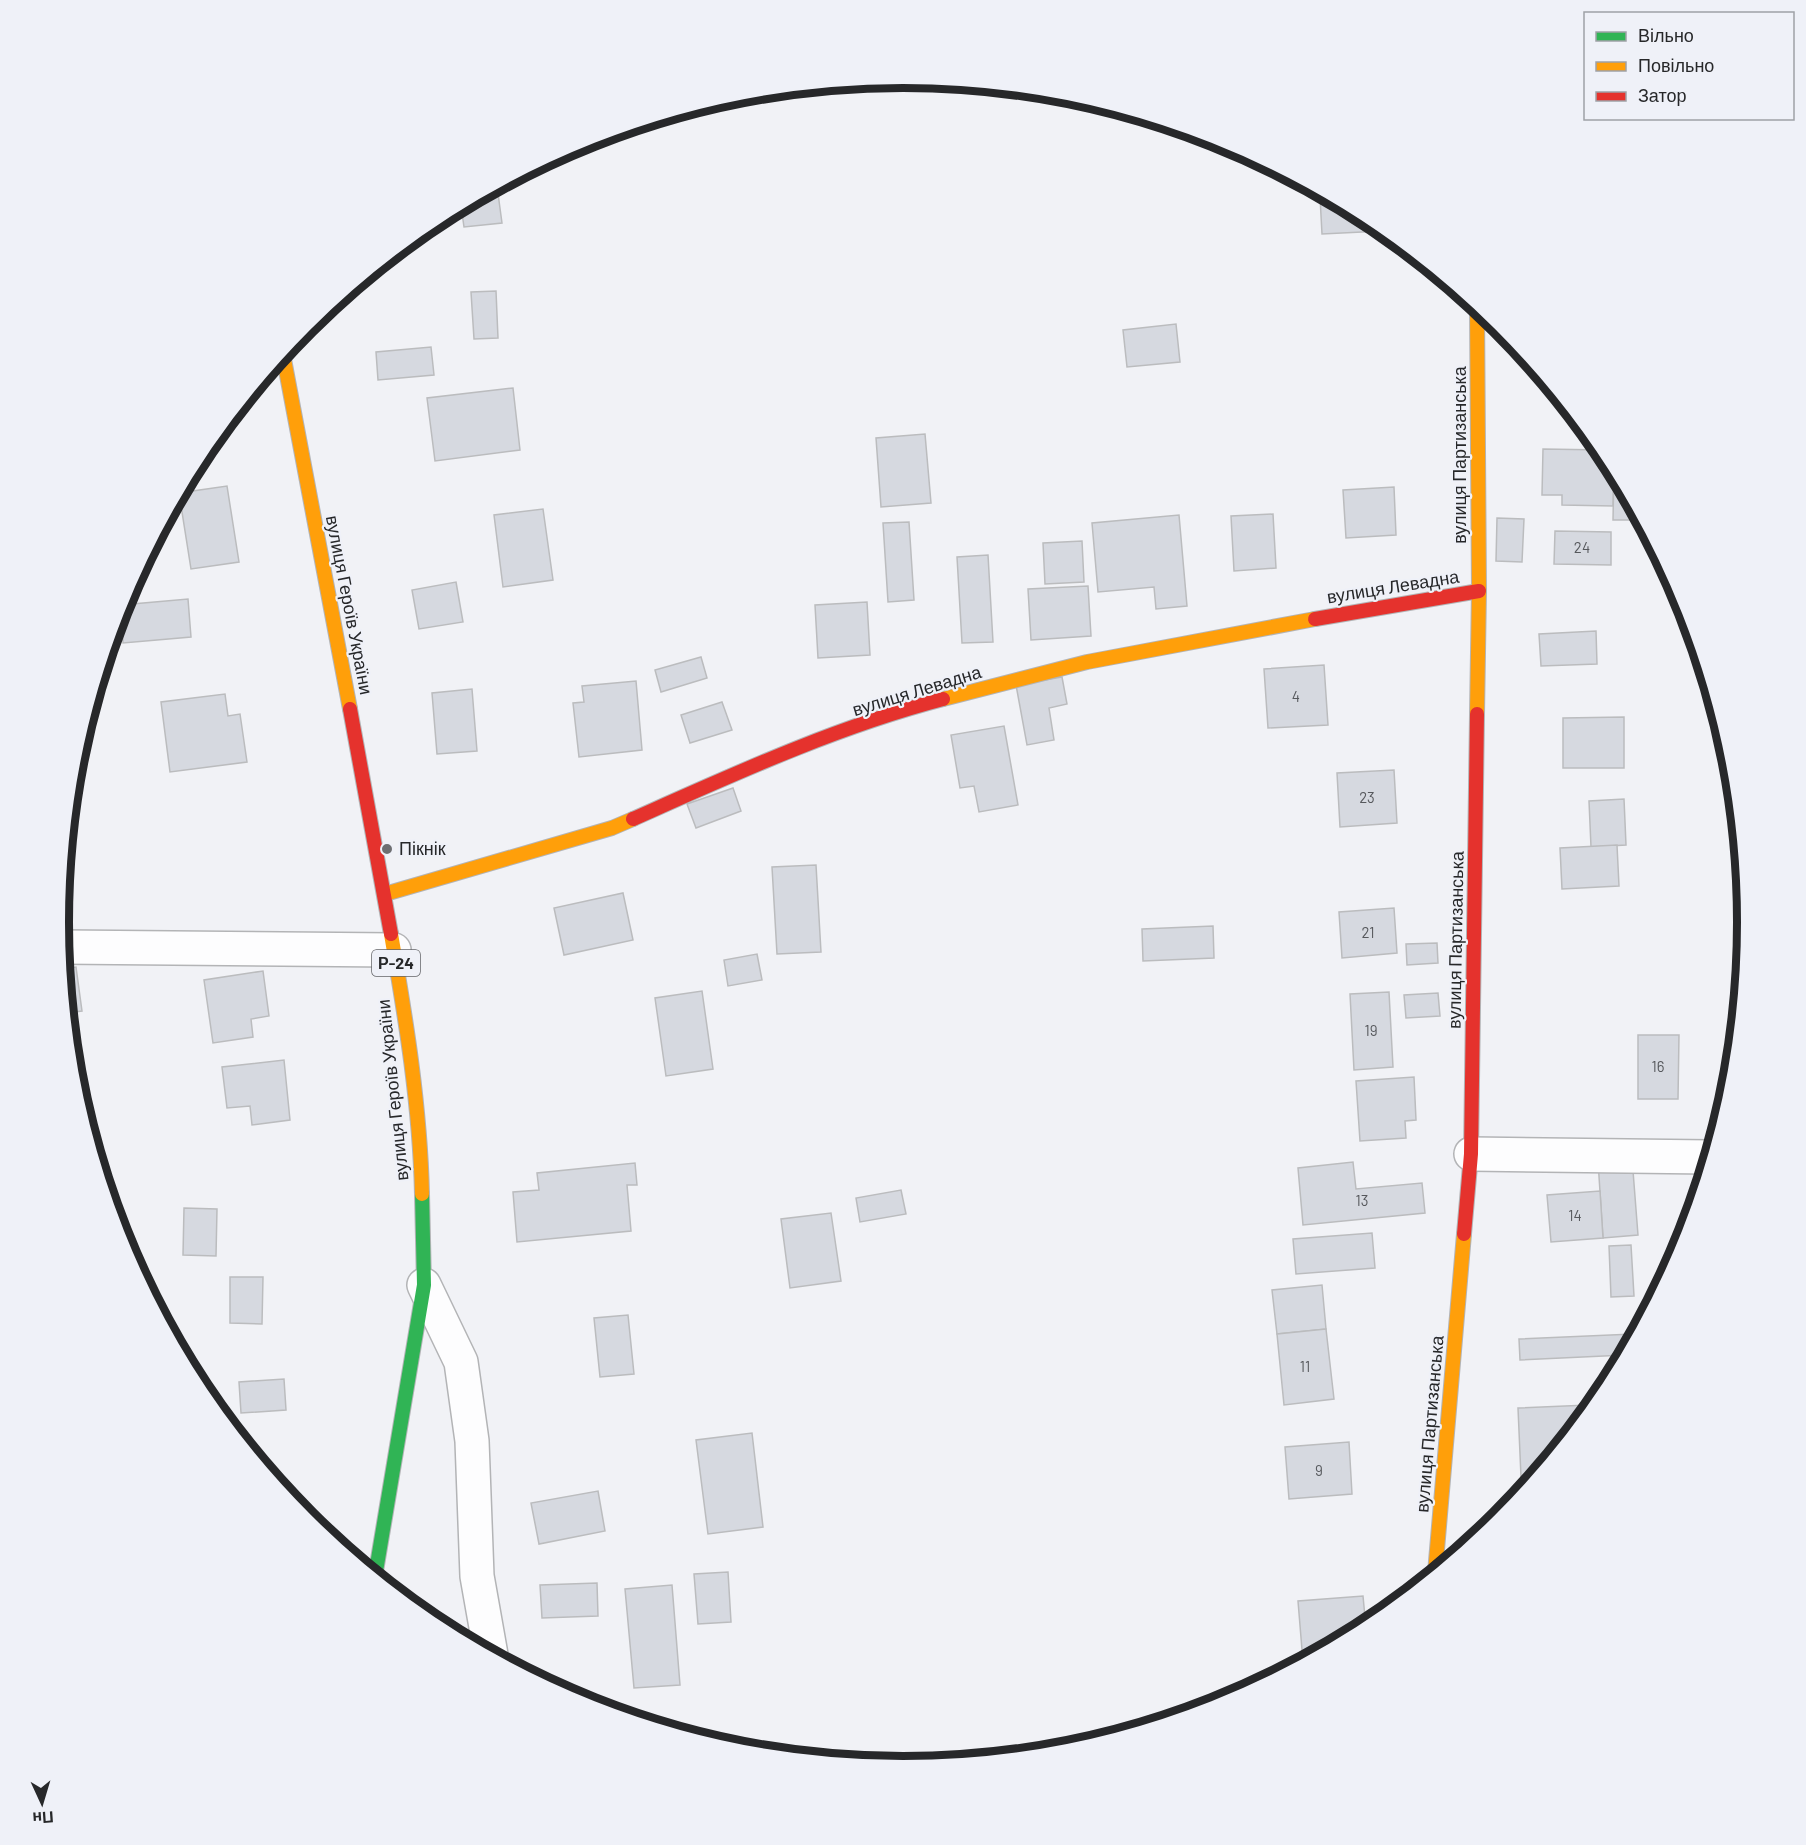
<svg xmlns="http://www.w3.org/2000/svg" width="1806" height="1845" font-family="Barlow,sans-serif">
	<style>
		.building { fill: #d6d9e0; stroke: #bbbcbe; stroke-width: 1.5 }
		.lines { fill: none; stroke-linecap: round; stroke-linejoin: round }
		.street-casing { stroke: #b3b4b6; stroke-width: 36 }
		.fast-casing { stroke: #b3b4b6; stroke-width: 16 }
		.slow-casing { stroke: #b3b4b6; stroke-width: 16 }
		.jam-casing { stroke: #b3b4b6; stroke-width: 16 }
		.street { stroke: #fdfdfe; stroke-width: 33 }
		.fast { stroke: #30b455; stroke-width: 14 }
		.slow { stroke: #ff9f0a; stroke-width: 14 }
		.jam { stroke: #e5322d; stroke-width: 14 }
		.poi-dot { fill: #6e6f71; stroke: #eff1f8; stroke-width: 2 }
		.labels { text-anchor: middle; stroke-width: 4.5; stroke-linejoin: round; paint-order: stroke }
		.number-label { font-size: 15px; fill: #56585c }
		.shield { fill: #eff1f8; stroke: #636468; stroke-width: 1.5 }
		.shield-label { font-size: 16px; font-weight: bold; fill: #27282a }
		.street-label { font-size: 18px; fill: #27282a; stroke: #eff1f8 }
		.poi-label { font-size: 18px; fill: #27282a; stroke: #eff1f8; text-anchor: start }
		.rim { fill: none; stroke: #27282a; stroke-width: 8 }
	</style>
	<rect width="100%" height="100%" fill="#f1f2f6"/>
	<g class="building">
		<path d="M497 186 502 223 464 227 461 206Z"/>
		<path d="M1327 196 1372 221 1382 229V231L1322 234 1320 197Z"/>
		<path d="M496 291 498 338 474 339 471 292Z"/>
		<path d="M1176 324 1180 362 1127 367 1123 330Z"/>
		<path d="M431 347 434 375 378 380 376 352Z"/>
		<path d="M513 388 520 450 435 461 427 398Z"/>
		<path d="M925 434 931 503 881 507 876 438Z"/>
		<path d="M1543 449 1603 450 1614 469 1613 506 1562 505V495H1542Z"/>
		<path d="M1614 469 1638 515V520H1613Z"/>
		<path d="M227 486 239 562 191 569 179 493Z"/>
		<path d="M1394 487 1396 535 1346 538 1343 490Z"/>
		<path d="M543 509 553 580 503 587 494 515Z"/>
		<path d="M1273 514 1276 568 1234 571 1231 516Z"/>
		<path d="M1179 515 1187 606 1156 609 1154 587 1098 592 1092 523Z"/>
		<path d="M1497 518 1524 519 1522 562 1496 561Z"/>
		<path d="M909 522 914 600 888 602 883 523Z"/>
		<path d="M1555 531 1611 532V565L1554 564Z"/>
		<path d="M1082 541 1084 582 1045 584 1043 543Z"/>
		<path d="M988 555 993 642 962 643 957 557Z"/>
		<path d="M456 582 463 622 419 629 412 590Z"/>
		<path d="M1088 586 1091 636 1031 640 1028 589Z"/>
		<path d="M188 599 191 637 123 643 121 605Z"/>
		<path d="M867 602 870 655 818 658 815 605Z"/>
		<path d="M1596 631 1597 664 1541 666 1539 634Z"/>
		<path d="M701 657 707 678 661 692 655 670Z"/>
		<path d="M1324 665 1328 725 1268 728 1264 669Z"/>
		<path d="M1062 677 1067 704 1049 708 1054 740 1027 745 1016 685Z"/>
		<path d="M636 681 642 750 579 757 573 703 584 702 582 686Z"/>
		<path d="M472 689 477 751 437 754 432 693Z"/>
		<path d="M225 694 228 716 240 714 247 762 170 772 161 702Z"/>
		<path d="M722 702 732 730 690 743 681 715Z"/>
		<path d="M1624 717V768H1563V718Z"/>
		<path d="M1004 726 1018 805 979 812 974 786 960 788 951 735Z"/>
		<path d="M1394 770 1397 823 1340 827 1337 773Z"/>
		<path d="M733 788 741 811 696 828 687 804Z"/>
		<path d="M1624 799 1626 845 1591 847 1589 801Z"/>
		<path d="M1617 845 1619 886 1562 889 1560 848Z"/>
		<path d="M816 865 821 952 777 954 772 867Z"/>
		<path d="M623 893 633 940 564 955 554 908Z"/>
		<path d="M1394 908 1397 953 1342 958 1339 912Z"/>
		<path d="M1213 926 1214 958 1143 961 1142 929Z"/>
		<path d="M1437 943 1438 963 1407 965 1406 944Z"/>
		<path d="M757 954 762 980 728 986 724 960Z"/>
		<path d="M76 967 82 1011 67 1013 63 969Z"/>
		<path d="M263 971 269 1016 251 1019 253 1037 213 1043 204 980Z"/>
		<path d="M702 991 713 1069 666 1076 655 998Z"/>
		<path d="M1389 992 1393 1067 1354 1070 1350 994Z"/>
		<path d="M1438 993 1440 1016 1406 1018 1404 995Z"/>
		<path d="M1638 1035H1679L1678 1099H1638Z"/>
		<path d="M284 1060 290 1120 252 1125 250 1106 227 1108 222 1067Z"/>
		<path d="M1414 1077 1416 1120 1405 1121 1406 1138 1360 1141 1356 1081Z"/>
		<path d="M1632 1158 1638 1235 1603 1238 1598 1161Z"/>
		<path d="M1353 1162 1356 1189 1422 1183 1425 1213 1303 1225 1298 1168Z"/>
		<path d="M635 1163 637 1185H627L631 1231 517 1242 513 1192 539 1190 537 1173Z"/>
		<path d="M901 1190 906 1214 860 1222 856 1198Z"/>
		<path d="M1600 1191 1603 1238 1551 1242 1547 1195Z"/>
		<path d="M184 1208 217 1209 216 1256 183 1255Z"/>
		<path d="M831 1213 841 1281 790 1288 781 1219Z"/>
		<path d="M1372 1233 1375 1268 1296 1274 1293 1239Z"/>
		<path d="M1631 1245 1634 1296 1611 1297 1609 1246Z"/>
		<path d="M230 1277H263L262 1324 230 1323Z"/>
		<path d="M1322 1285 1326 1329 1277 1334 1272 1290Z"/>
		<path d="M628 1315 634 1374 600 1377 594 1318Z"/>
		<path d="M1326 1329 1334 1399 1284 1405 1277 1334Z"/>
		<path d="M1633 1334V1339L1625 1355 1520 1360 1519 1339Z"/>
		<path d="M284 1379 286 1410 241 1413 239 1382Z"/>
		<path d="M1588 1405V1413L1535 1477H1521L1518 1408Z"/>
		<path d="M752 1433 763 1527 708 1534 696 1440Z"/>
		<path d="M1349 1442 1352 1494 1289 1499 1285 1447Z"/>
		<path d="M598 1491 605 1531 539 1544 531 1503Z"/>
		<path d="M728 1572 731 1622 698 1624 694 1574Z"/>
		<path d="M597 1583 598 1616 542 1618 540 1585Z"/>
		<path d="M672 1585 680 1685 634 1688 625 1589Z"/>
		<path d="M1363 1596 1366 1628 1303 1662 1298 1601Z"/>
	</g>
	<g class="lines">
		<g class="street-casing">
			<g id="street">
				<path d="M61 947 394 950"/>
				<path d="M1471 1154 1710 1157"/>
				<path d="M424 1285 461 1362 472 1441 477 1576 491 1655"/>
			</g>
		</g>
		<g class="fast-casing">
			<path id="fast" d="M375 1577 424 1285 422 1194"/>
		</g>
		<g class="slow-casing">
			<g id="slow">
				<path d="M1477 306 1479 591 1477 714"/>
				<path d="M283 354 350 709"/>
				<path d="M943 699 1087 662 1315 619"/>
				<path d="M385 894 612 828 633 819"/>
				<path d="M391 934C406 1020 420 1106 422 1194"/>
				<path d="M1435 1573 1464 1234"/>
			</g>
		</g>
		<g class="jam-casing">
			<g id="jam">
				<path d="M1315 619 1479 591"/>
				<path d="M350 709 391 934"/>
				<path d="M633 819C734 774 836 727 943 699"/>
				<path d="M1464 1234 1471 1154 1477 714"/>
			</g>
		</g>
		<use href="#street" class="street"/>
		<use href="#fast" class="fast"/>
		<use href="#slow" class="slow"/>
		<use href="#jam" class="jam"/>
	</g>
	<circle class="poi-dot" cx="387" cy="849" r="6"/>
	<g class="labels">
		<g class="number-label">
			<text x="1582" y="553">24</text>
			<text x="1296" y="702">4</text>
			<text x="1367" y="803">23</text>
			<text x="1368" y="938">21</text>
			<text x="1371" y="1036">19</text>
			<text x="1658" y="1072">16</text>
			<text x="1362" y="1206">13</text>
			<text x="1575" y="1221">14</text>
			<text x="1305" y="1372">11</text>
			<text x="1319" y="1476">9</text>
		</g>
		<rect class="shield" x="372" y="950" width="48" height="26" rx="4.5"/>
		<g class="shield-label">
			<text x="396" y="969">Р-24</text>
		</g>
		<g class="street-label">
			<text transform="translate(1460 455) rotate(-90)" y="6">вулиця Партизанська</text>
			<text transform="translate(1393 587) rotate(-9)" y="6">вулиця Левадна</text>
			<text transform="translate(349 605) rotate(79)" y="6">вулиця Героїв України</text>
			<text transform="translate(917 691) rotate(-17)" y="6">вулиця Левадна</text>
			<text transform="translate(1456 940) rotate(-89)" y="6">вулиця Партизанська</text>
			<text transform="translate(393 1090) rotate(-96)" y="6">вулиця Героїв України</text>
			<text transform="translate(1430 1424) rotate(-85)" y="6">вулиця Партизанська</text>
		</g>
		<g class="poi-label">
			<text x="399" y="855">Пікнік</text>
		</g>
	</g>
	<path d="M0 0H1806V1845H0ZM69 922a834 834 0 1 1 1668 0a834 834 0 1 1-1668 0Z" fill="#eff1f8" fill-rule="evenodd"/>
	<path class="rim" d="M69 922a834 834 0 1 1 1668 0a834 834 0 1 1-1668 0Z"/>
	<rect x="1584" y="12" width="210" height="108" fill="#eff1f8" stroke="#9fa1a6" stroke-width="1.5"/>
	<rect x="1596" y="32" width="30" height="9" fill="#30b455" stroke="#9fa1a6" stroke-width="1.5"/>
	<text x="1638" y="42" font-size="18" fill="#27282a">Вільно</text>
	<rect x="1596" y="62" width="30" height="9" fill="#ff9f0a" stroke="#9fa1a6" stroke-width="1.5"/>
	<text x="1638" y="72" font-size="18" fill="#27282a">Повільно</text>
	<rect x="1596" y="92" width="30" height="9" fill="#e5322d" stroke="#9fa1a6" stroke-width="1.5"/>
	<text x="1638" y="102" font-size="18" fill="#27282a">Затор</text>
	<g transform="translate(42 1803) rotate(176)" stroke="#eff1f8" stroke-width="4.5" paint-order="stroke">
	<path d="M0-4.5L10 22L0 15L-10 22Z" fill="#27282a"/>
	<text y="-9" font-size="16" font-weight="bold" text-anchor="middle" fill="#27282a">Пн</text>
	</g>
</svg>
